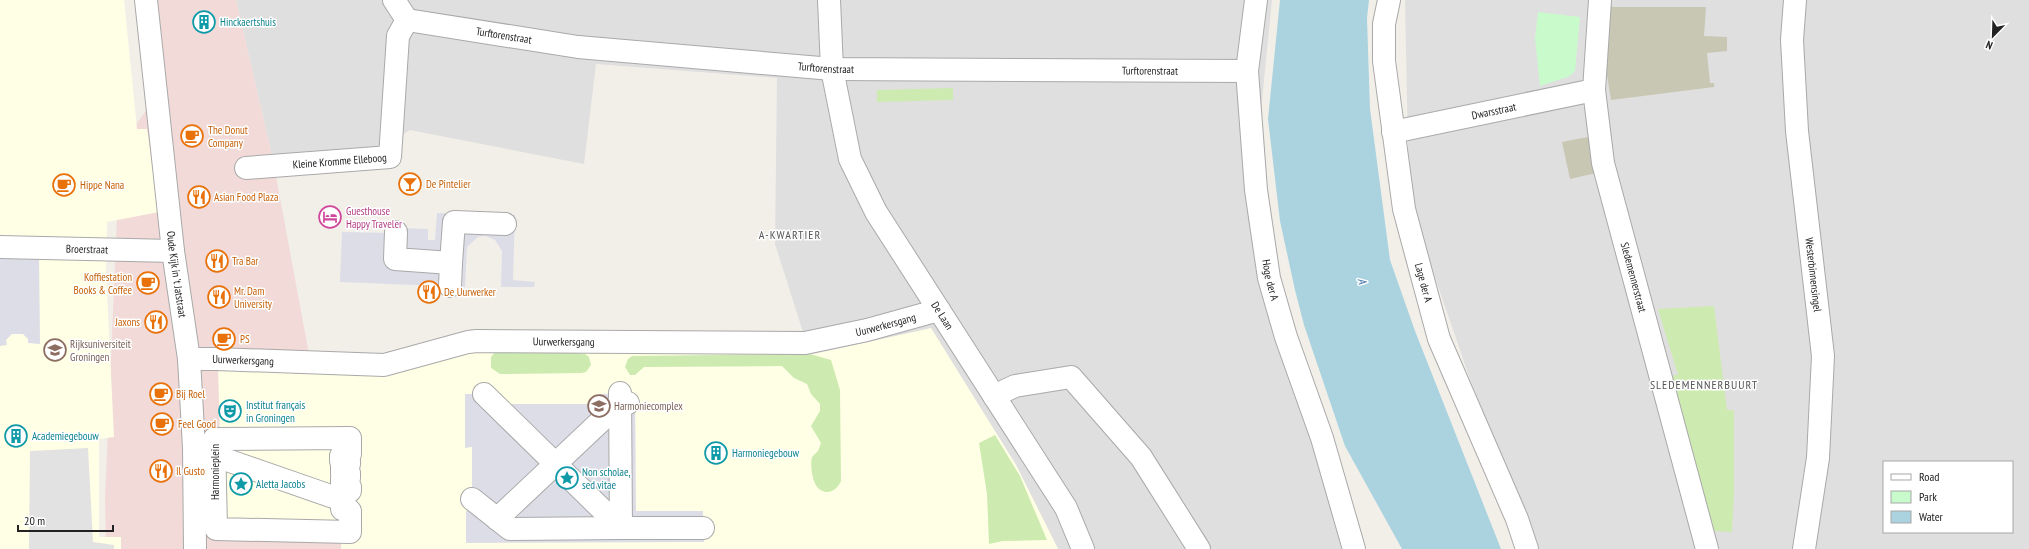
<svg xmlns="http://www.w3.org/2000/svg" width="2029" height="549" font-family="'PT Sans Narrow',sans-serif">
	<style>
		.residential { fill: #e0dfdf; fill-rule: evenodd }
		.commercial { fill: #f2dad9 }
		.education { fill: #ffffe5 }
		.construction { fill: #c7c7b4 }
		.grass { fill: #cdebb0 }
		.park { fill: #c8facc }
		.parking { fill: #e2e2e2 }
		.plaza { fill: #dddde8 }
		.water { fill: #aad3df }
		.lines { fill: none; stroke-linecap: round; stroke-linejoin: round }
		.minor-casing { stroke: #a9a9a9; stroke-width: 24 }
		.minor { stroke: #fff; stroke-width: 22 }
		.labels { text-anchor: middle; stroke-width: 3; stroke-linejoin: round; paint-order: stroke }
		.culture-label { font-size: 11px; fill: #0d838f; stroke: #fff; text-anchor: start }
		.street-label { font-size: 11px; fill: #222; stroke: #fff }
		.food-label { font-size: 11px; fill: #c56008; stroke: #fff; text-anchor: start }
		.hotel-label { font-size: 11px; fill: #b23c85; stroke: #fff; text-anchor: start }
		.education-label { font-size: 11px; fill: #785e54; stroke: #fff; text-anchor: start }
		.neighbourhood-label { font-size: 12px; letter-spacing: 1px; fill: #555; stroke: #fff }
		.water-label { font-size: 12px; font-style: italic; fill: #4a7aab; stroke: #fff }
	</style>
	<rect width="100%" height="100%" fill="#f2efe9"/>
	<g class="residential">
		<path d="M236 0H1272L1253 191 1309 427 1342 549H1058L1016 465 931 329 810 354 775 244 777 78 596 64 584 164 410 130 377 150 273 160Z"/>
		<path d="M1405 0H2029V549H1538L1470 379 1409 202ZM1884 462H2012V532H1884Z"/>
	</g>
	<path class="commercial" d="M136 0H236L273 160 342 532 341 549H106L105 499 120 147 147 109Z"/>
	<g class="education">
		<path d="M0 0H124L137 129H147L159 212 107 222 106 271 114 437 99 439V537H121V549H0Z"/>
		<path d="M931 328 1016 465 1058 549H341L342 532 216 529 220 439 218 365 473 350 815 354Z"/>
	</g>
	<g class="construction">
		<path d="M1606 5 1614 7H1706L1704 36 1727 37V51L1707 53 1710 83H1714V87L1611 100 1605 63Z"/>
		<path d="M1588 137 1596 173 1570 179 1562 142Z"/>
	</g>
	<g class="grass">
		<path d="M953 88V100L877 102V90Z"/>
		<path d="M1714 306 1727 410H1734V493L1732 532 1714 531 1713 527 1668 376 1678 375 1658 309Z"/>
		<path d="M540 350 585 354 589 357 591 365 586 372 581 373 500 374 491 368V357L496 351Z"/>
		<path d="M810 354 831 360 840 390 841 481C837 491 826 496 818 488 812 482 810 464 812 457L818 451 821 443 811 426 820 411V404L811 394 807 384 794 378 782 366 644 367 635 375H630L625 367 628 359 632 356Z"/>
		<path d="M995 435 1020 476 1047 540 1003 541 989 544 987 494 979 443Z"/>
	</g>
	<path class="park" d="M1538 12 1580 17 1575 71 1570 76 1540 86 1535 38Z"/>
	<path class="parking" d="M88 448 93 542 114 545V549H29L30 451Z"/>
	<g class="plaza">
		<path d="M437 213 515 215 513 280 535 282 534 287H501L502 251 495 240 486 236 478 237 467 247 465 287 340 282 342 232 391 233 401 228 428 229V240H435Z"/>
		<path d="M0 252H39L40 344 28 343V339L23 334H12L6 340 7 345 0 346Z"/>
		<path d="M465 394H484L505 404H598V394H635L636 511H703L704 542 466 543V511H472V447L465 448Z"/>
	</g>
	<path class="water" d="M1280 0H1369L1367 18 1370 109 1390 260 1415 331 1501 549H1402L1345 446 1304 325 1295 290 1280 221 1268 119Z"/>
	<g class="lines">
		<g class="minor-casing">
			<g id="minor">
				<path id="s1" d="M146 0 173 251 189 359 194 448 195 549"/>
				<path d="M394 0 407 20"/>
				<path id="s2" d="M829 0 832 69 850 159 876 212 1066 508 1083 549"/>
				<path id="s3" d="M1256 0 1247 71 1256 190 1269 278 1286 337 1322 438 1354 549"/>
				<path id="s4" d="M1389 0 1384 24V61L1404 209 1439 339 1517 519 1527 549"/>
				<path id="s5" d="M1600 0 1594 90 1603 163 1707 549"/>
				<path id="s6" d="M1795 0 1792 40 1797 131 1823 356 1818 458 1804 549"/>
				<path id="s7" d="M407 20 578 47 832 69 1247 71"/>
				<path id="s8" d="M1393 132 1594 90"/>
				<path id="s9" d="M246 168 390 157 398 36 407 20"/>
				<path d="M396 232 395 259 451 263 450 286"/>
				<path id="s10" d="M0 247 173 251"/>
				<path d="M451 263 454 222 505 224"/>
				<path id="s11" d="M189 359H216L384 365 468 342 477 341 805 343 867 330 939 310"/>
				<path d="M484 394 621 528H703"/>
				<path d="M994 396 1015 386 1071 377 1141 457 1199 549"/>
				<path d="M350 438V454H348V456H341V461H349V464H342V473H349V478H342V487H350V491L342 492V509H348V511H350V532L216 529 214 439Z"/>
				<path d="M201 451 342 500"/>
				<path d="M472 499 510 529 621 528 620 393"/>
				<path d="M497 519 620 403H628"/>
			</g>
		</g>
		<use href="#minor" class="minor"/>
	</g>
	<defs>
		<g id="building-ring" transform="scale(1.15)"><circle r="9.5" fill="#fff" stroke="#0f9aa8" stroke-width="1.5"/><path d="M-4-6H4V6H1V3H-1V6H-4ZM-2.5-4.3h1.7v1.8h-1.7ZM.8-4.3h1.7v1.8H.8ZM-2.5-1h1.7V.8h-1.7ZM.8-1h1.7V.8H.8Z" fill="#0f9aa8"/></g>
		<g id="cafe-ring" transform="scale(1.15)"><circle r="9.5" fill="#fff" stroke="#e8710a" stroke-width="1.5"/><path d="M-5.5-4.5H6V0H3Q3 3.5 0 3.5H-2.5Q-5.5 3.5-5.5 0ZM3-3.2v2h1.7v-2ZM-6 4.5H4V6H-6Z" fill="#e8710a"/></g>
		<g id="bar-ring" transform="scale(1.15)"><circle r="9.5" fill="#fff" stroke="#e8710a" stroke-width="1.5"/><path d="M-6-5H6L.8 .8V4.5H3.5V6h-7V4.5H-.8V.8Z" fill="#e8710a"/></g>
		<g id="restaurant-ring" transform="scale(1.15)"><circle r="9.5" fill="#fff" stroke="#e8710a" stroke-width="1.5"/><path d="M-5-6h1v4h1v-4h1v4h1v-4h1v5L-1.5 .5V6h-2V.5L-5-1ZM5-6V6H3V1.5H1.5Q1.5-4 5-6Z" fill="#e8710a"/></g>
		<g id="hotel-ring" transform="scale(1.15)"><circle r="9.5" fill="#fff" stroke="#d1479c" stroke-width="1.5"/><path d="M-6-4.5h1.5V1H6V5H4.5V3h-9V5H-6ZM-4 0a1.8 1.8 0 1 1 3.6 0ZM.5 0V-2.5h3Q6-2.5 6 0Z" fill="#d1479c"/></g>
		<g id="university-ring" transform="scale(1.15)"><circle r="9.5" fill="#fff" stroke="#8d6e63" stroke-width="1.5"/><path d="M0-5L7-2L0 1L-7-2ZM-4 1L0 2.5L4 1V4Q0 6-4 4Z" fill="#8d6e63"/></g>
		<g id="theatre-ring" transform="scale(1.15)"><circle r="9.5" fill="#fff" stroke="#0f9aa8" stroke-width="1.5"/><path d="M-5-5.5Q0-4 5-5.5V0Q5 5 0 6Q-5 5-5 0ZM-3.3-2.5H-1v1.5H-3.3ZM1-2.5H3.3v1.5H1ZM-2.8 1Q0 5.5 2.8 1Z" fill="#0f9aa8"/></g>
		<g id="sight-ring" transform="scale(1.15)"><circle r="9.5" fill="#fff" stroke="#0f9aa8" stroke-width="1.5"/><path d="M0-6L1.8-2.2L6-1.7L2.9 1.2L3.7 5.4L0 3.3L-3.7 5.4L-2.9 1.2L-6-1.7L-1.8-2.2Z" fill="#0f9aa8"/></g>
	</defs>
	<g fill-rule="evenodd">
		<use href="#building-ring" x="204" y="22"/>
		<use href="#cafe-ring" x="192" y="136"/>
		<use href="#bar-ring" x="410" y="184"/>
		<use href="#cafe-ring" x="64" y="185"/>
		<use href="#restaurant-ring" x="199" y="197"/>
		<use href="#hotel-ring" x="330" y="217"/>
		<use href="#restaurant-ring" x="217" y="261"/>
		<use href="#cafe-ring" x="148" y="283"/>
		<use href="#restaurant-ring" x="429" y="292"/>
		<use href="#restaurant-ring" x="219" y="297"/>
		<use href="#restaurant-ring" x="156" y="322"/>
		<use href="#cafe-ring" x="224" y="339"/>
		<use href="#university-ring" x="55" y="350"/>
		<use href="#cafe-ring" x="161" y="394"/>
		<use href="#university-ring" x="599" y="406"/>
		<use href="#theatre-ring" x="230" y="411"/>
		<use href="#cafe-ring" x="162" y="424"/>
		<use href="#building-ring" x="16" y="436"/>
		<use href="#building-ring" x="716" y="453"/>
		<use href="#restaurant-ring" x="161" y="471"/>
		<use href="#sight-ring" x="567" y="478"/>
		<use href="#sight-ring" x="241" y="484"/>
	</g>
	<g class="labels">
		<g class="culture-label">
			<text x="220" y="26">Hinckaertshuis</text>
			<text x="246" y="409">Institut français<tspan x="246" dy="13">in Groningen</tspan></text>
			<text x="32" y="440">Academiegebouw</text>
			<text x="732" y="457">Harmoniegebouw</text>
			<text x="582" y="476">Non scholae,<tspan x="582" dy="13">sed vitae</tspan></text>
			<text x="256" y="488">Aletta Jacobs</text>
		</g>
		<g class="street-label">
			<text dy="4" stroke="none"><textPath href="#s7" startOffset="98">Turftorenstraat</textPath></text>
			<text dy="4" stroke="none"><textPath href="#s7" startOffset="422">Turftorenstraat</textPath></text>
			<text dy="4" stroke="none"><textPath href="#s7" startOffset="746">Turftorenstraat</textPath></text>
			<text dy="4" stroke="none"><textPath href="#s8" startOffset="103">Dwarsstraat</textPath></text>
			<text dy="4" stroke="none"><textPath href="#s9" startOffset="94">Kleine Kromme Elleboog</textPath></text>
			<text dy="4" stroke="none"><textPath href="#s10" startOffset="87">Broerstraat</textPath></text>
			<text dy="4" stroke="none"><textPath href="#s1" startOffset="276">Oude Kijk in 't Jatstraat</textPath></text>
			<text dy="4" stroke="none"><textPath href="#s6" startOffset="276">Westerbinnensingel</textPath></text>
			<text dy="4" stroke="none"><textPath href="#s5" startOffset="282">Sledemennerstraat</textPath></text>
			<text dy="4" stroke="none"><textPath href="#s3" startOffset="282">Hoge der A</textPath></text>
			<text dy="4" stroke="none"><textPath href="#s4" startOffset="287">Lage der A</textPath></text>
			<text dy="4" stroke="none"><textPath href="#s2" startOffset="343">De Laan</textPath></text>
			<text dy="4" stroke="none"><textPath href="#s11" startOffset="702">Uurwerkersgang</textPath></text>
			<text dy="4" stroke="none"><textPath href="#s11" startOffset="378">Uurwerkersgang</textPath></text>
			<text dy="4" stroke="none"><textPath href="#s11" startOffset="54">Uurwerkersgang</textPath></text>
			<text transform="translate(215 472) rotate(-90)" y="4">Harmonieplein</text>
		</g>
		<g class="food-label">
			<text x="208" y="134">The Donut<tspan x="208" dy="13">Company</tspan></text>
			<text x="426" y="188">De Pintelier</text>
			<text x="80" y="189">Hippe Nana</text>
			<text x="214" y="201">Asian Food Plaza</text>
			<text x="232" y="265">Tra Bar</text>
			<text x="132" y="281" text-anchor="end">Koffiestation<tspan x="132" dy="13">Books &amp; Coffee</tspan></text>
			<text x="234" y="295">Mr. Dam<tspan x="234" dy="13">University</tspan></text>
			<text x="444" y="296">De Uurwerker</text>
			<text x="140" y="326" text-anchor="end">Jaxons</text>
			<text x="240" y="343">PS</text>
			<text x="176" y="398">Bij Roel</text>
			<text x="178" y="428">Feel Good</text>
			<text x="176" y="475">Il Gusto</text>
		</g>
		<g class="hotel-label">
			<text x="346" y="215">Guesthouse<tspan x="346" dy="13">Happy Traveler</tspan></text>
		</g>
		<g class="education-label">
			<text x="70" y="348">Rijksuniversiteit<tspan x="70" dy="13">Groningen</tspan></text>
			<text x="614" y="410">Harmoniecomplex</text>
		</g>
		<g class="neighbourhood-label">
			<text x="790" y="239">A-KWARTIER</text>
			<text x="1704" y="389">SLEDEMENNERBUURT</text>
		</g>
		<g class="water-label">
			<text transform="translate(1362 281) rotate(75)" y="4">A</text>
		</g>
	</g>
	<rect x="1883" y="461" width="130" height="72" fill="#ffffff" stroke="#a7a7a7"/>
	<rect x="1891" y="474" width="20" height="6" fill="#ffffff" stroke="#a7a7a7"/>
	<text x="1919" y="481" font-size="12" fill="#222222">Road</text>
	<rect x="1891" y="491" width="20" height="12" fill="#c8facc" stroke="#a7a7a7"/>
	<text x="1919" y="501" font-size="12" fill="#222222">Park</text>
	<rect x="1891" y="511" width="20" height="12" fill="#aad3df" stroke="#a7a7a7"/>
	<text x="1919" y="521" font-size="12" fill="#222222">Water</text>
	<g transform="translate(1993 36) rotate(203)" stroke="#ffffff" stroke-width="3" paint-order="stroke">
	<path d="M0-3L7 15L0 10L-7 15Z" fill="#222222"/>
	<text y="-6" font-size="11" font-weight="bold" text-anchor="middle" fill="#222222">N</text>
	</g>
	<path d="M18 525v6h95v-6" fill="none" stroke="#222222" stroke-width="2"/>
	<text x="24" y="525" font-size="12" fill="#222222" stroke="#ffffff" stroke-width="3" paint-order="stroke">20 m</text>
</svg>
